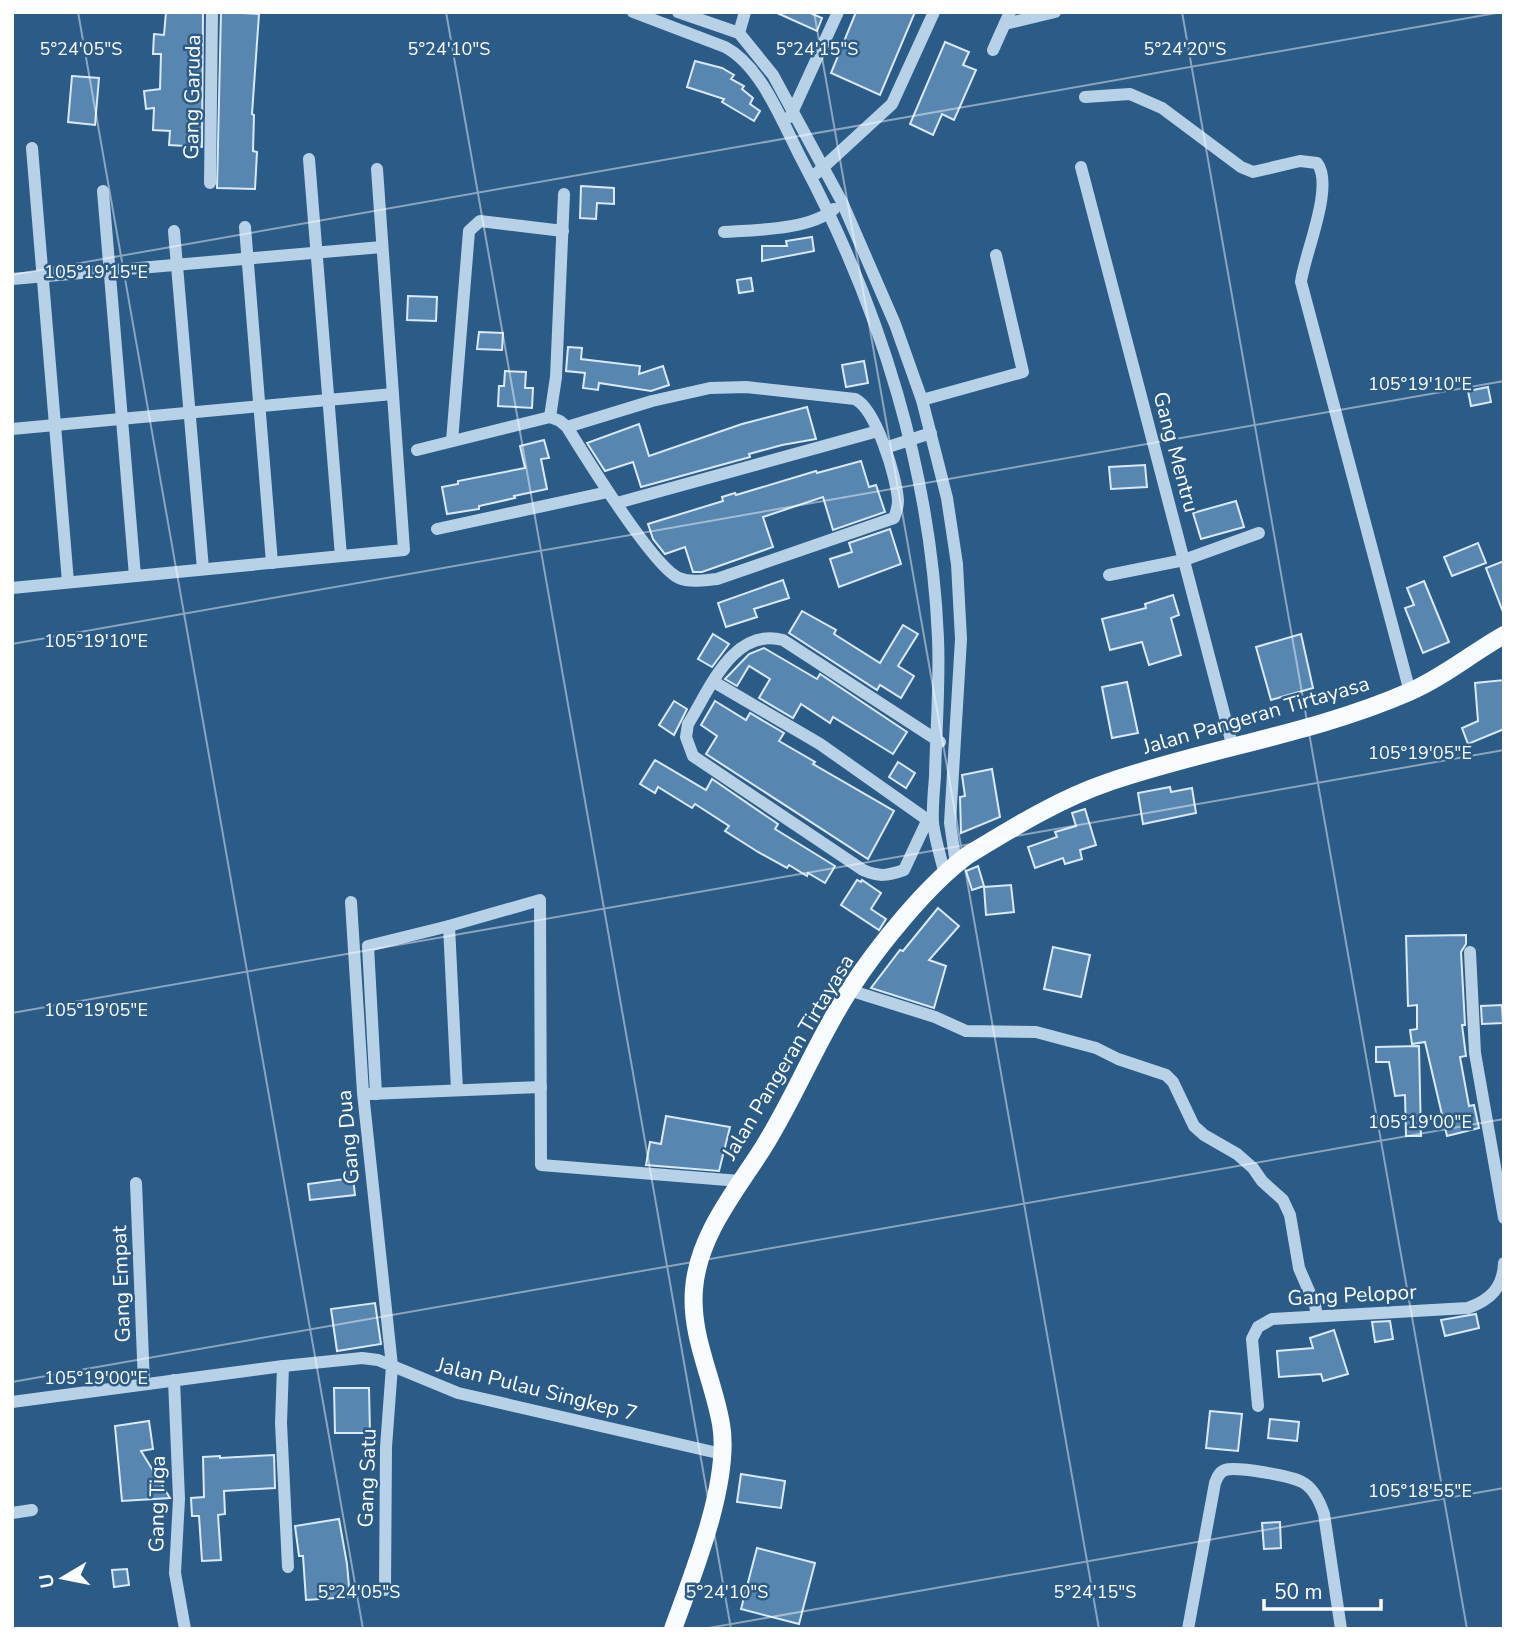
<svg xmlns="http://www.w3.org/2000/svg" width="1516" height="1641" font-family="'Nunito Sans',sans-serif">
	<style>
		.building { fill: #5787b0; stroke: #dae9f6; stroke-width: 2 }
		.lines { fill: none; stroke-linecap: round; stroke-linejoin: round }
		.minor { stroke: #b7d1e7; stroke-width: 12 }
		.major { stroke: #f8fbfe; stroke-width: 18 }
		.ticks { fill: none; stroke: #fff; stroke-width: 2; stroke-opacity: 0.45 }
		.labels { text-anchor: middle; stroke-width: 5; stroke-linejoin: round; paint-order: stroke }
		.street-label { font-size: 21px; fill: #fff; stroke: #2b5b87 }
		.ticks-label { font-size: 18px; text-anchor: middle; fill: #fff; stroke: #2b5b87; stroke-width: 5; stroke-linejoin: round; paint-order: stroke }
	</style>
	<rect width="100%" height="100%" fill="#2b5b87"/>
	<g class="building">
		<path d="M166 12H203L202 147 169 145 170 131 153 130 154 108 146 109 144 91 160 89 161 54H153L154 34 164 35Z"/>
		<path d="M221 12 259 14 252 114 254 115 253 151 257 152 255 189 217 188Z"/>
		<path d="M775 12H808L822 18 817 31Z"/>
		<path d="M856 12H915L880 95 831 73Z"/>
		<path d="M945 42 969 52 963 65 976 70 954 120 942 114 933 135 910 124Z"/>
		<path d="M695 61 722 68 734 75 731 79 744 86 742 89 753 98 750 104 760 111 754 121 722 102 724 99 687 87Z"/>
		<path d="M72 76 99 78 95 125 68 122Z"/>
		<path d="M581 186 614 188V204L597 203 596 219 580 218Z"/>
		<path d="M812 237 814 251 762 261V246H787L786 241Z"/>
		<path d="M751 278 753 291 739 293 737 280Z"/>
		<path d="M408 296 437 297 436 321 407 320Z"/>
		<path d="M479 332 503 333 502 350 477 349Z"/>
		<path d="M568 347 582 348 581 359 640 366 639 374 663 366 669 385 651 391 599 383 598 390 583 388 585 373 566 371Z"/>
		<path d="M864 361 868 383 846 387 842 365Z"/>
		<path d="M505 371 526 372 525 388H533L532 408 498 406 499 386H504Z"/>
		<path d="M1488 387 1491 402 1471 406 1468 391Z"/>
		<path d="M807 407 816 439 782 445 749 454 750 457 641 487 633 462 605 471 587 443 639 424 649 456 742 424Z"/>
		<path d="M544 440 549 458 541 459 547 489 514 496 515 498 479 506V509L447 514 442 487 458 484V481L525 468 520 446Z"/>
		<path d="M861 461 869 487 876 485 885 512 833 530 823 497 763 517 773 547 702 572H693L685 547 665 554 653 539 648 524 723 501 722 497 735 493 736 495 816 471 817 473Z"/>
		<path d="M1145 465 1147 487 1111 489 1109 467Z"/>
		<path d="M1236 501 1244 527 1201 539 1193 513Z"/>
		<path d="M890 529 901 564 839 587 830 559 852 552 849 543Z"/>
		<path d="M1478 543 1486 563 1452 576 1444 557Z"/>
		<path d="M1504 561V611L1503 612 1486 568Z"/>
		<path d="M783 580 789 598 754 609 757 617 726 627 718 603Z"/>
		<path d="M1424 581 1449 642 1423 653 1405 608 1414 605 1407 588Z"/>
		<path d="M1173 595 1179 615 1171 618 1181 655 1149 665 1142 642 1110 650 1102 619 1146 608 1145 604Z"/>
		<path d="M802 611 836 630 834 634 880 663 903 625 918 634 898 666 914 676 901 698 880 685 877 690 789 633Z"/>
		<path d="M713 634 729 644 712 667 698 659Z"/>
		<path d="M1301 634 1313 688 1271 700 1256 647Z"/>
		<path d="M764 648 817 679 820 674 907 732 893 754 833 717 830 723 801 704 793 718 759 698 770 679 749 666 737 686 725 679 749 654Z"/>
		<path d="M1504 680V729L1468 744 1462 728 1478 721 1475 683Z"/>
		<path d="M1127 682 1138 733 1112 738 1102 687Z"/>
		<path d="M674 701 687 709 674 735 659 725Z"/>
		<path d="M715 701 746 720 750 713 784 733 779 741 815 762 813 764 894 811 868 859 706 754 717 736 701 725Z"/>
		<path d="M655 760 706 790 712 779 778 824 775 829 835 866 825 883 808 873 807 876 789 865 787 868 758 852 725 831 729 826 695 804 692 808 658 787 655 793 640 784Z"/>
		<path d="M898 762 915 773 906 788 889 777Z"/>
		<path d="M992 769 1000 817 961 833 960 797 965 796 962 775Z"/>
		<path d="M1170 787 1171 792 1192 788 1196 813 1143 824 1138 793Z"/>
		<path d="M1085 809 1096 845 1080 850 1082 859 1065 864 1063 858 1035 868 1028 847 1057 837 1055 832 1076 826 1072 813Z"/>
		<path d="M978 866 984 886 972 890 966 871Z"/>
		<path d="M857 880 861 882 862 880 881 893 871 909 886 919 879 930 841 905Z"/>
		<path d="M1011 885 1014 912 986 915 984 887Z"/>
		<path d="M938 908 959 926 929 960 946 966 934 1008 871 988 900 950 903 951Z"/>
		<path d="M1466 935V944L1461 952 1465 1025H1462L1466 1056 1460 1057 1469 1106 1474 1105 1479 1128 1447 1136 1425 1042 1412 1044 1410 1030 1417 1029V1005L1408 1006 1406 936Z"/>
		<path d="M1053 947 1090 955 1081 997 1044 989Z"/>
		<path d="M1502 1005 1503 1023 1482 1024 1481 1006Z"/>
		<path d="M1419 1046 1421 1136H1406L1405 1095 1395 1096 1389 1062H1376V1047Z"/>
		<path d="M666 1116 730 1127 719 1171 646 1165 650 1142 661 1144Z"/>
		<path d="M353 1178 355 1195 310 1200 308 1184Z"/>
		<path d="M375 1303 381 1344 337 1351 331 1309Z"/>
		<path d="M1476 1314 1479 1328 1445 1336 1441 1320Z"/>
		<path d="M1390 1321 1393 1339 1375 1342 1372 1322Z"/>
		<path d="M1334 1330 1348 1374 1323 1381 1321 1374 1279 1377 1277 1351 1313 1348 1310 1338Z"/>
		<path d="M334 1388H369L370 1433H335Z"/>
		<path d="M1210 1411 1242 1414 1238 1451 1206 1448Z"/>
		<path d="M1270 1419 1299 1422 1297 1441 1268 1438Z"/>
		<path d="M149 1421 153 1449 141 1451 170 1498 122 1501 115 1426Z"/>
		<path d="M274 1455 275 1488 224 1491 225 1514 218 1515 221 1560 202 1561 199 1516H192L191 1498 204 1497 203 1457 220 1456V1458Z"/>
		<path d="M741 1474 785 1481 781 1508 737 1502Z"/>
		<path d="M339 1519 347 1564 350 1597 306 1600 303 1556H299L295 1526Z"/>
		<path d="M1280 1522 1281 1548 1264 1549 1262 1523Z"/>
		<path d="M757 1548 815 1563 799 1624 741 1609Z"/>
		<path d="M127 1569 129 1585 114 1587 112 1570Z"/>
	</g>
	<g class="lines">
		<g class="minor">
			<path d="M633 12 725 47C763 67 784 127 804 164 881 310 931 472 938 638 940 684 936 730 935 776 934 791 932 808 933 823 935 840 941 858 945 875"/>
			<path d="M678 12 739 33 773 75 842 202 895 324 922 400 947 498 957 564 961 639 950 823 956 864"/>
			<path d="M1005 24 1055 12"/>
			<path d="M739 33 745 12"/>
			<path d="M993 50 1010 12"/>
			<path d="M1085 97 1130 94 1162 108 1241 167 1253 172 1300 161 1317 163C1335 186 1304 255 1301 282L1410 692"/>
			<path d="M790 117 838 12"/>
			<path d="M32 148 68 582"/>
			<path d="M309 159 341 556"/>
			<path d="M1081 167 1233 748"/>
			<path d="M817 173 892 104 934 12"/>
			<path d="M210 183 212 12"/>
			<path d="M103 191 135 576"/>
			<path d="M564 194 556 377 550 417 560 421 567 427C585 456 653 567 679 578 691 583 705 580 717 579L894 518C896 513 898 507 898 501 897 478 876 409 855 399L746 387 710 388 652 401 567 427"/>
			<path d="M245 227 272 563"/>
			<path d="M174 231 203 569"/>
			<path d="M724 232C755 230 810 230 834 209"/>
			<path d="M12 279 382 247"/>
			<path d="M922 400 1023 372 996 255"/>
			<path d="M12 429 393 394"/>
			<path d="M452 441 469 231 480 221 563 231"/>
			<path d="M885 448 931 433"/>
			<path d="M417 450 550 417"/>
			<path d="M617 503 878 431"/>
			<path d="M437 529 608 492"/>
			<path d="M1109 575 1184 560 1259 533"/>
			<path d="M12 588 404 550 377 169"/>
			<path d="M714 682 820 744 932 823"/>
			<path d="M927 821 904 870C887 876 879 877 863 870L693 756 686 737 688 724C710 689 733 627 783 640L940 742"/>
			<path d="M351 902 363 1093 392 1366 386 1447 385 1590"/>
			<path d="M449 926 457 1090"/>
			<path d="M1470 952 1475 1053 1504 1218"/>
			<path d="M849 990 935 1017 966 1031 1036 1032 1096 1048 1118 1059 1166 1075 1173 1082 1194 1126 1204 1135 1237 1154 1253 1168 1262 1181 1283 1200 1290 1215 1299 1268 1315 1305 1317 1316"/>
			<path d="M370 1094 541 1087"/>
			<path d="M376 1094 368 946 449 926 540 900 541 1165 740 1181"/>
			<path d="M136 1183 144 1384"/>
			<path d="M283 1366 281 1423 288 1567"/>
			<path d="M174 1380 179 1499 175 1573 185 1629"/>
			<path d="M12 1402 283 1366 362 1358 378 1360 458 1393 722 1454"/>
			<path d="M1258 1406 1252 1339 1258 1327 1272 1319 1468 1308C1490 1300 1503 1288 1504 1263"/>
			<path d="M12 1513 32 1510"/>
			<path d="M1188 1629 1215 1483C1217 1478 1219 1472 1225 1470 1236 1466 1291 1476 1302 1482 1314 1488 1320 1502 1324 1514L1341 1629"/>
		</g>
		<path class="major" d="M673 1629C693 1574 731 1481 721 1424 713 1378 690 1336 694 1289 698 1236 735 1192 763 1148 795 1097 817 1040 850 989 878 946 927 885 968 855 1014 827 1059 799 1109 782 1208 748 1313 734 1409 692 1442 678 1472 653 1504 635"/>
	</g>
	<path class="ticks" d="M78 12 363 1629M446 12 731 1629M814 12 1099 1629M1182 12 1467 1629M12 275 1502 12M12 644 1504 381M12 1013 1504 750M12 1382 1504 1119M703 1629 1504 1488"/>
	<g class="labels">
		<g class="street-label">
			<text transform="translate(192 97) rotate(-89)" y="7">Gang Garuda</text>
			<text transform="translate(1176 452) rotate(75)" y="7">Gang Mentru</text>
			<text transform="translate(1256 715) rotate(-16)" y="7">Jalan Pangeran Tirtayasa</text>
			<text transform="translate(788 1057) rotate(-59)" y="7">Jalan Pangeran Tirtayasa</text>
			<text transform="translate(348 1137) rotate(-95)" y="7">Gang Dua</text>
			<text transform="translate(121 1284) rotate(-92)" y="7">Gang Empat</text>
			<text transform="translate(1352 1295) rotate(-3)" y="7">Gang Pelopor</text>
			<text transform="translate(537 1389) rotate(14)" y="7">Jalan Pulau Singkep 7</text>
			<text transform="translate(367 1478) rotate(-88)" y="7">Gang Satu</text>
			<text transform="translate(157 1504) rotate(-89)" y="7">Gang Tiga</text>
		</g>
	</g>
	<g class="ticks-label">
		<text x="81" y="55">5°24'05"S</text>
		<text x="449" y="55">5°24'10"S</text>
		<text x="817" y="55">5°24'15"S</text>
		<text x="1185" y="55">5°24'20"S</text>
		<text x="96" y="278">105°19'15"E</text>
		<text x="1420" y="390">105°19'10"E</text>
		<text x="96" y="647">105°19'10"E</text>
		<text x="1420" y="759">105°19'05"E</text>
		<text x="96" y="1016">105°19'05"E</text>
		<text x="1420" y="1128">105°19'00"E</text>
		<text x="96" y="1384">105°19'00"E</text>
		<text x="1420" y="1497">105°18'55"E</text>
		<text x="359" y="1598">5°24'05"S</text>
		<text x="727" y="1598">5°24'10"S</text>
		<text x="1095" y="1598">5°24'15"S</text>
	</g>
	<rect width="1516" height="1641" fill="none" stroke="#ffffff" stroke-width="28"/>
	<g transform="translate(63 1578) rotate(260)" stroke="#2b5b87" stroke-width="5" paint-order="stroke">
	<path d="M0-5L12 26L0 18L-12 26Z" fill="#ffffff"/>
	<text y="-10" font-size="19" font-weight="bold" text-anchor="middle" fill="#ffffff">U</text>
	</g>
	<path d="M1264 1599v10h117v-10" fill="none" stroke="#ffffff" stroke-width="3.5"/>
	<text x="1274" y="1599" font-size="21" fill="#ffffff" stroke="#2b5b87" stroke-width="5" paint-order="stroke">50 m</text>
</svg>
